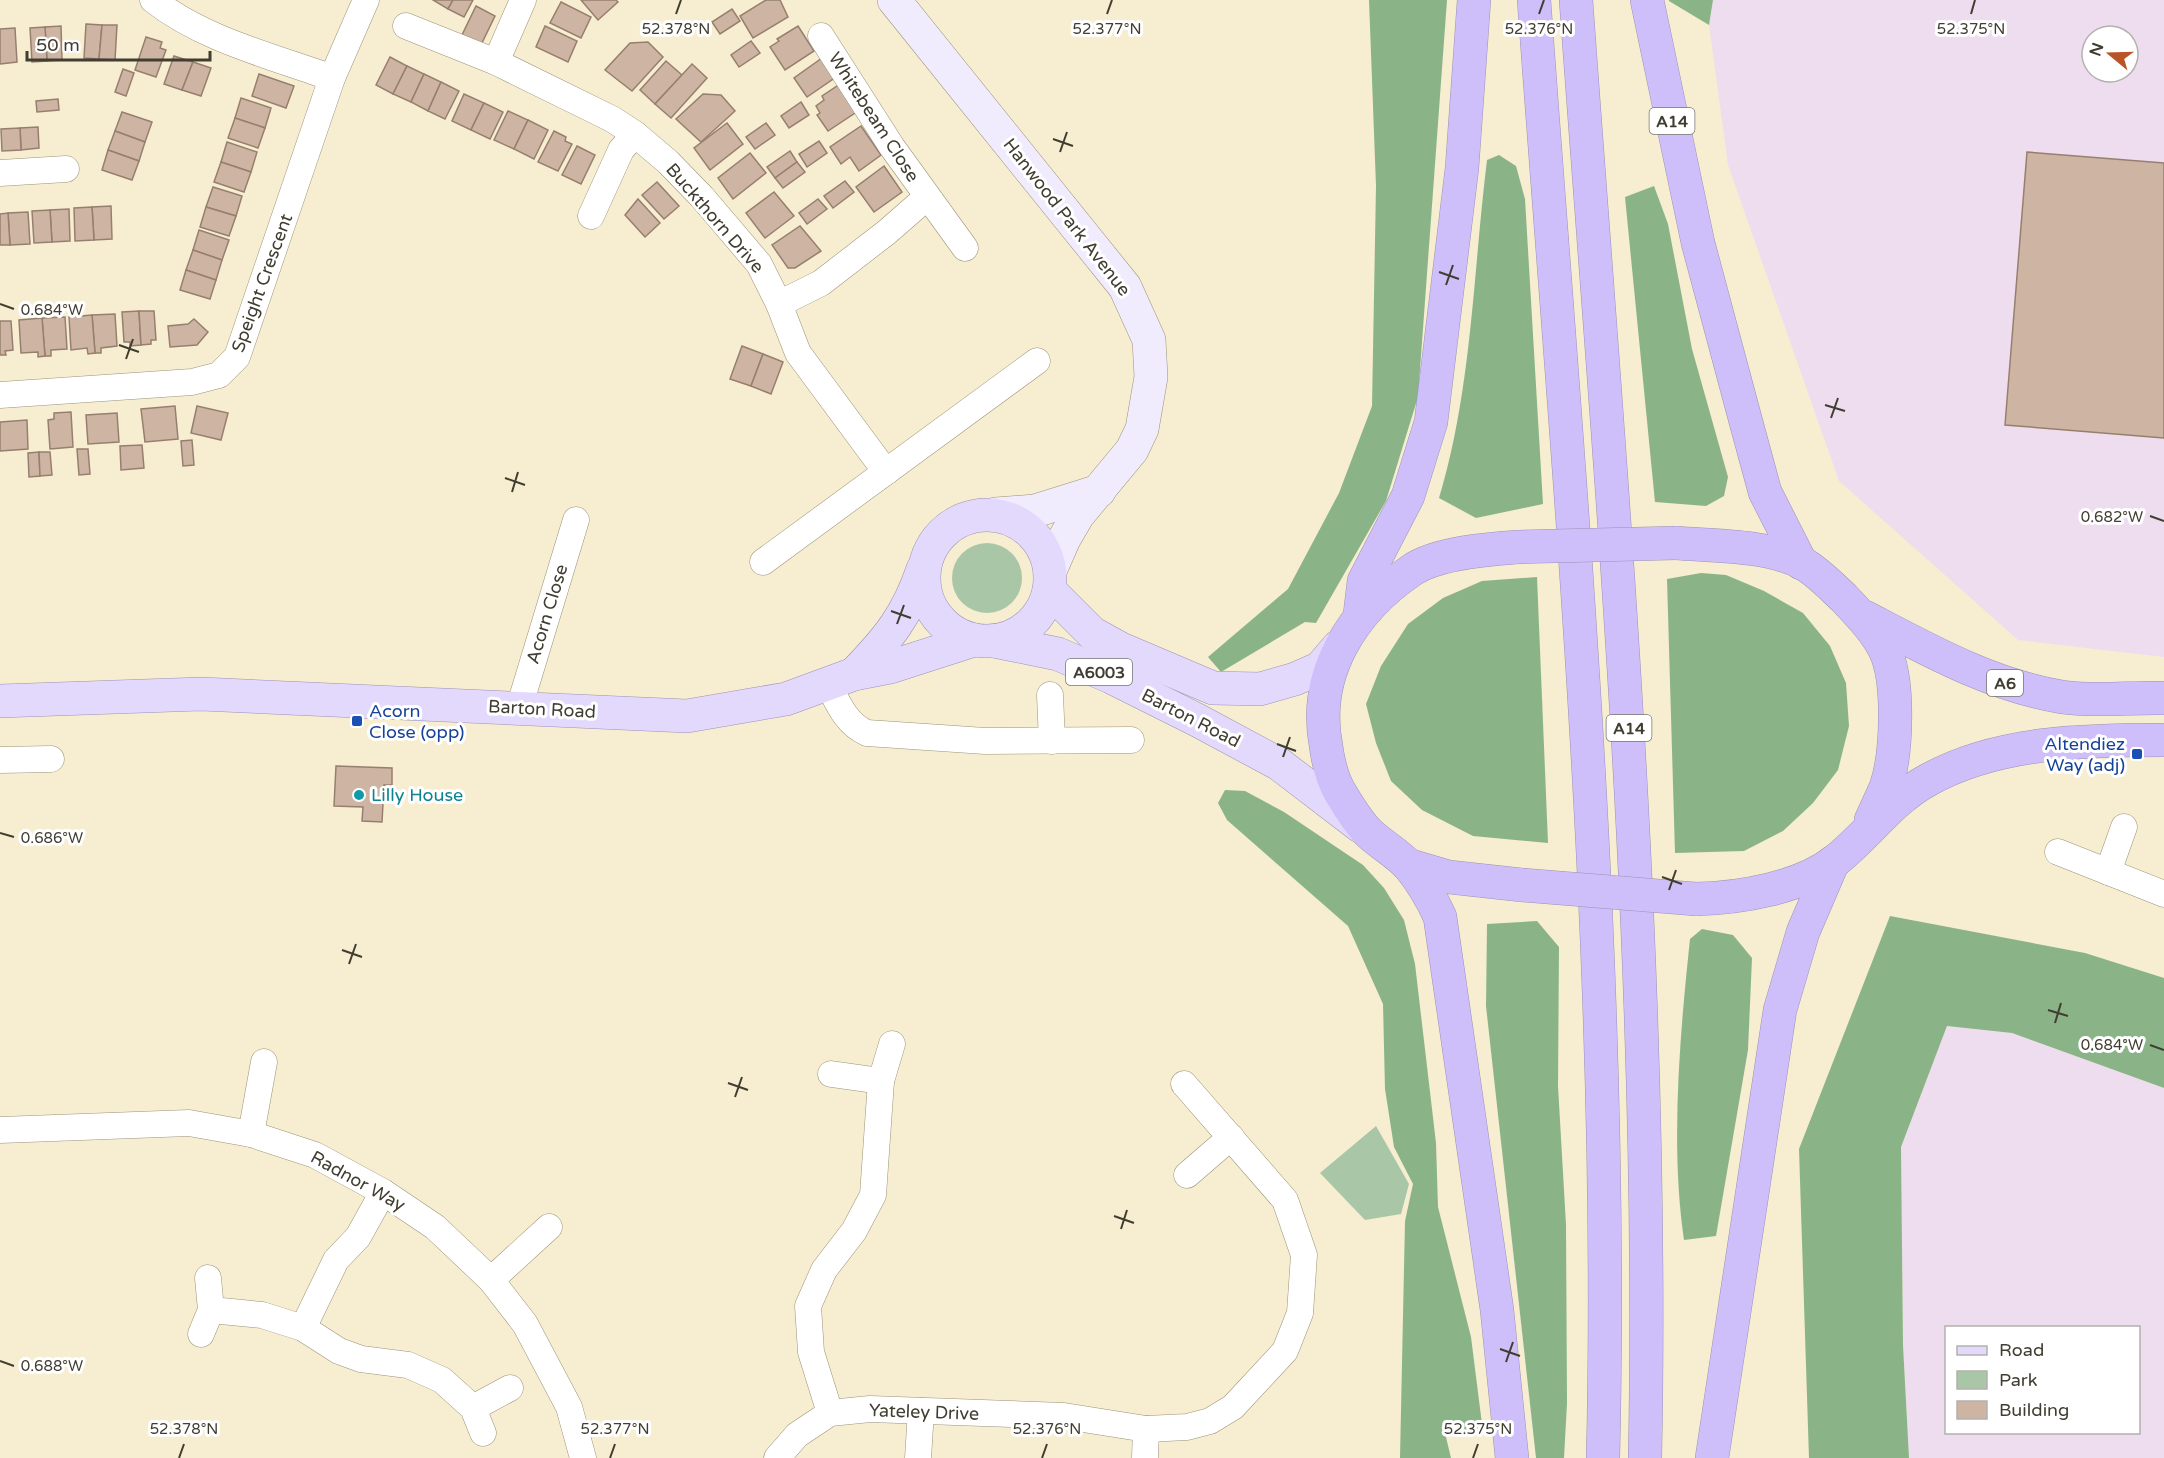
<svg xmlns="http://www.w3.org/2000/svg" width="2164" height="1458" font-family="'Varela Round',sans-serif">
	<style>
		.industrial { fill: #eeddef; fill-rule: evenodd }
		.green { fill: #a9c6a7 }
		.forest { fill: #8ab488 }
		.building { fill: #ceb5a3; stroke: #977f6f; stroke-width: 1.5 }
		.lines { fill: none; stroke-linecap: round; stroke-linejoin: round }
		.street-casing { stroke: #9c9379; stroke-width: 27 }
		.secondary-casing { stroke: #9c9379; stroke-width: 34 }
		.primary-casing { stroke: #9c92b4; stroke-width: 34 }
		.highway-casing { stroke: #9c92b4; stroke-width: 34 }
		.street { stroke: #fff; stroke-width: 26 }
		.secondary { stroke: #f0ecfe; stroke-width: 33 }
		.primary { stroke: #e2d9fd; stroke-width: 33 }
		.highway { stroke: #cebffb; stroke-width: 33 }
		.highway-bridge-casing { stroke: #9c92b4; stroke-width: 34; stroke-linecap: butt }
		.highway-bridge { stroke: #cebffb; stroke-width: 33 }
		.ticks { fill: none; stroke: #403d31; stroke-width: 2 }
		.transit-dot { fill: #1a4fb4; stroke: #fff; stroke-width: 2 }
		.culture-dot { fill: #0f9aa8; stroke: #fff; stroke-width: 2 }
		.labels { text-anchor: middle; stroke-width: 6; stroke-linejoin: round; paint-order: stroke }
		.shield { fill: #fff; stroke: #79776f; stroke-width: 1.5 }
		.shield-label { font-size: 16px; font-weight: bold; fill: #403d31 }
		.street-label { font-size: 18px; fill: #403d31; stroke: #fff }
		.transit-label { font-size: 18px; fill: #164399; stroke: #fff; text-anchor: start }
		.culture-label { font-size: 18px; fill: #0d838f; stroke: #fff; text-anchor: start }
		.ticks-label { font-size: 15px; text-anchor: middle; fill: #403d31; stroke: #fff; stroke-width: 6; stroke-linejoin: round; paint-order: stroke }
	</style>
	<rect width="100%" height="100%" fill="#f7edd1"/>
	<g class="industrial">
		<path d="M1713 0H2164V657L2018 640 1839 481 1728 165 1709 25ZM2092 36H2128V72H2092Z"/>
		<path d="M1947 1026 2012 1033 2164 1088V1458H1909L1903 1345 1901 1147ZM1946 1328H2138V1432H1946Z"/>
	</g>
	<g class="green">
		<circle cx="987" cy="578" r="35"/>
		<path d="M1376 1126 1409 1184 1401 1214 1365 1220 1320 1173Z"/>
	</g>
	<g class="forest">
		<path d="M1369 0H1447L1418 397 1386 501 1316 623 1305 622 1221 672 1208 657 1288 589 1339 493 1372 406 1376 186Z"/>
		<path d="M1669 0H1713L1709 25 1669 1Z"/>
		<path d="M1499 155 1516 166 1525 199 1543 504 1476 518 1439 498C1472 389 1473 273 1487 160Z"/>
		<path d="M1654 186 1668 224 1692 349 1728 477 1724 496 1706 506 1655 502 1625 197Z"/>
		<path d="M1701 573 1726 575 1764 591 1803 613 1830 646 1846 683 1849 726 1838 770 1813 803 1783 831 1744 851 1675 853 1667 579Z"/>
		<path d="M1537 577 1548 843 1473 836 1422 810 1391 781 1376 743 1366 704 1381 666 1408 624 1443 598 1482 581Z"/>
		<path d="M1225 790 1245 791 1284 812 1363 865 1384 888 1404 920 1415 964 1436 1143 1438 1207 1471 1337 1483 1432 1445 1433 1451 1458H1400L1405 1221 1413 1184 1394 1147 1385 1089 1383 1004 1348 926 1227 820 1218 803Z"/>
		<path d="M1890 916 2085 953 2164 978V1088L2012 1033 1947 1026 1901 1147 1903 1345 1909 1458H1809L1799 1149Z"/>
		<path d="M1537 921 1559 947 1558 1086 1566 1225 1567 1403 1564 1458H1536L1486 1006 1487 924Z"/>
		<path d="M1702 929 1733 935 1752 958 1748 1050 1716 1236 1684 1240C1670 1146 1680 1033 1690 939Z"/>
	</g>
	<g class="building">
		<path d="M433 0H453L448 9Z"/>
		<path d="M453 0H473L464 17 448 9Z"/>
		<path d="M581 0H616L618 2 598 20Z"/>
		<path d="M766 0H780L788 17 753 38 740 16Z"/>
		<path d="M561 2 591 17 581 38 550 23Z"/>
		<path d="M476 6 495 16 480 47 461 37Z"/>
		<path d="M732 9 740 21 720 34 712 22Z"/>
		<path d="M86 24 102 25 99 59 84 58Z"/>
		<path d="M102 25H117L115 60 99 59Z"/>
		<path d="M61 26 62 60 47 61 45 27Z"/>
		<path d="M545 26 577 41 568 62 536 47Z"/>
		<path d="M798 26 814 51 785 70 770 47 779 41 777 39Z"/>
		<path d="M45 27 47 61 32 62 30 28Z"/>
		<path d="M15 28 17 62 0 64V29Z"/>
		<path d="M146 37 162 42 160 48 166 50 156 77 135 70Z"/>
		<path d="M751 41 760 53 739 67 731 55Z"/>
		<path d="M648 42 663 57 632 91 605 70 630 43Z"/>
		<path d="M174 56 193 62 182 90 164 84Z"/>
		<path d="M390 57 407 66 393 94 376 85Z"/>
		<path d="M822 58 836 77 807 97 794 78Z"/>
		<path d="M666 61 682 75 655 104 640 90Z"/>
		<path d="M193 62 211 68 201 96 182 90Z"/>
		<path d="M692 64 707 78 671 118 655 104Z"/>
		<path d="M407 66 424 74 411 102 393 94Z"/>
		<path d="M123 69 134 73 126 96 115 92Z"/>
		<path d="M259 74 294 86 286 108 252 96Z"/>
		<path d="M424 74 441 82 428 111 411 102Z"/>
		<path d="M441 82 459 91 445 119 428 111Z"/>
		<path d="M840 84 858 111 828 131 817 115 820 113 816 106 824 100 822 96Z"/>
		<path d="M464 94 484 103 471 130 452 121Z"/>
		<path d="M703 94 721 95 735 111 701 142 676 119Z"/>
		<path d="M241 98 271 108 265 128 235 118Z"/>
		<path d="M58 99 59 110 37 112 36 101Z"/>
		<path d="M801 102 809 115 789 128 781 116Z"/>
		<path d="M484 103 503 112 490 139 471 130Z"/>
		<path d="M508 111 528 120 514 149 494 140Z"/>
		<path d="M122 112 152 122 145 142 115 131Z"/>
		<path d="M235 118 265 128 258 148 228 138Z"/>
		<path d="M528 120 548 130 534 159 514 149Z"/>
		<path d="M727 123 743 144 710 170 694 148Z"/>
		<path d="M766 123 775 135 755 149 746 137Z"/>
		<path d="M861 126 881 155 859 171 850 157 841 164 830 147Z"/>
		<path d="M38 127 39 148 21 150 20 128Z"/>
		<path d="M20 128 21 150 2 151 1 129Z"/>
		<path d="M115 131 145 142 139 161 108 150Z"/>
		<path d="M554 131 566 137 565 141 572 144 558 171 538 162Z"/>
		<path d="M819 141 827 153 807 167 799 154Z"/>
		<path d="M227 142 257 152 251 172 221 162Z"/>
		<path d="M577 146 595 155 581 184 562 175Z"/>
		<path d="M108 150 139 161 132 180 102 170Z"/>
		<path d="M790 151 797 162 775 178 767 167Z"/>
		<path d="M2027 152 2164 163V438L2005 425Z"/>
		<path d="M750 153 766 173 733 199 718 178Z"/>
		<path d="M221 162 251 172 244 192 214 182Z"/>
		<path d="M797 162 805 172 783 188 775 178Z"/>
		<path d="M884 166 902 192 874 212 856 187Z"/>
		<path d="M845 181 854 192 833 208 824 196Z"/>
		<path d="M657 182 679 206 664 219 642 195Z"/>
		<path d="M213 187 242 196 236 216 206 207Z"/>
		<path d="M774 192 794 216 765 238 746 213Z"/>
		<path d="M638 199 660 223 645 237 625 215Z"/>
		<path d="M818 199 827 209 807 224 799 213Z"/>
		<path d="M111 206 112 239 94 240 92 207Z"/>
		<path d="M92 207 94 240 75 241 74 208Z"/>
		<path d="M206 207 236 216 229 236 200 227Z"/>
		<path d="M69 209 70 241 52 242 50 210Z"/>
		<path d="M50 210 52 242 34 243 32 211Z"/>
		<path d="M28 212 30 244 10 245 8 213Z"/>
		<path d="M8 213 10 245H0V214Z"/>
		<path d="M800 226 821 251 795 268H788L772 245Z"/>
		<path d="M199 230 229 240 222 260 193 250Z"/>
		<path d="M193 250 222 260 216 280 186 270Z"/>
		<path d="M186 270 216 280 210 299 180 290Z"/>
		<path d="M139 311 141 345 130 346V342H124L122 312Z"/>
		<path d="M139 311H154L156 340H151V344L141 345Z"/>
		<path d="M115 314 117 346 101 348V353H95L92 315Z"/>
		<path d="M92 315 95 353 88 354 87 348 71 350 69 317Z"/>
		<path d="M65 317 67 349 51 350V356H45L42 318Z"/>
		<path d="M42 318 45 356 38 357V352L21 353 19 320Z"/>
		<path d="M194 319 208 332 197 345 170 347 168 326 188 324Z"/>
		<path d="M0 321H11L13 350 5 351 6 355H0Z"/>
		<path d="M742 346 763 354 751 386 730 379Z"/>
		<path d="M763 354 783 362 771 394 751 386Z"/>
		<path d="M175 406 178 439 145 442 141 409Z"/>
		<path d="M197 406 228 413 221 440 191 433Z"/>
		<path d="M71 412 73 447 50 449 48 420 54 419V413Z"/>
		<path d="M117 413 119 442 88 444 86 415Z"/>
		<path d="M27 420 28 449 0 451V422Z"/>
		<path d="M192 440 194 465 183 466 181 441Z"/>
		<path d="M142 445 144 468 121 470 120 446Z"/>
		<path d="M77 449H88L90 474 79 475Z"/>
		<path d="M39 452 40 476 29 477 28 453Z"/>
		<path d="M39 452H50L52 475 40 476Z"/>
		<path d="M336 766 392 768V785H384L382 822 362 821 363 807 334 806Z"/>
	</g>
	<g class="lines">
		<g class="street-casing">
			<g id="street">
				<path d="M153 0C204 40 272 56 332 78"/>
				<path d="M523 0 496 62 612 119 635 134 668 162 702 197 759 264 779 304 798 353 886 472"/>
				<path d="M406 26 496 62"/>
				<path d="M821 36 892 147 965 248"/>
				<path d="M0 173 66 169"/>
				<path d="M591 216 621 150 635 134"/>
				<path d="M779 304 821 283 887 232 927 197"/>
				<path d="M0 395 192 382 219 375 237 357 332 78 366 0"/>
				<path d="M763 562 1037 361"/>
				<path d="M828 684C838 703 846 724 867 733L985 741 1131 740"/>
				<path d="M1050 695 1052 741"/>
				<path d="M519 708 576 520"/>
				<path d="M0 760 51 759"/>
				<path d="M2058 852 2164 894"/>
				<path d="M2108 872 2124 827"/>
				<path d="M831 1074 881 1081"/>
				<path d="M0 1130 189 1123 251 1134 315 1155 383 1192 435 1227 491 1280 525 1324 569 1407 583 1458"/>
				<path d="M251 1134 264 1062"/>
				<path d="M1187 1175 1231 1137"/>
				<path d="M491 1280 549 1227"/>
				<path d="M211 1310 262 1315 303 1328 339 1351 361 1359 408 1365 442 1380 473 1408 483 1433"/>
				<path d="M303 1328 336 1260 358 1237 383 1192"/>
				<path d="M201 1334 211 1310 208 1278"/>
				<path d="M473 1408 510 1388"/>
				<path d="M830 1413 811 1352 808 1306 824 1270 854 1231 873 1195 881 1081 892 1044"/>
				<path d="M777 1458 797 1435 830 1413 870 1409 1064 1416 1146 1429 1187 1427 1210 1421 1233 1407 1285 1351 1300 1313 1304 1255 1285 1200 1184 1084"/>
				<path d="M918 1458 921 1411"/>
				<path d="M1145 1458 1146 1429"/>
			</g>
		</g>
		<g class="secondary-casing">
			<g id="secondary">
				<path d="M894 0 1125 287 1149 340 1151 377 1142 429 1132 450 1078 515 1064 539 1050 571"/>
				<path d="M996 514 1035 511 1099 491"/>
			</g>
		</g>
		<g class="primary-casing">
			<g id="primary">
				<circle cx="987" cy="578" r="63"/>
				<path d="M1050 591 1092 633 1121 649 1213 688 1260 689 1295 679 1320 668 1338 647"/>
				<path d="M994 641 1058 654 1111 677 1197 720 1279 764 1360 826"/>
				<path d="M854 674C888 639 907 616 923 569"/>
				<path d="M0 701 201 694 687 716 786 699 854 674 890 667 974 640"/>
			</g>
		</g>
		<g class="highway-casing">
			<g id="highway">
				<path d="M1534 0C1569 485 1615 971 1603 1458"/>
				<path d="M1576 0C1611 486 1655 970 1645 1458"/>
				<path d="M1647 0 1698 243 1746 422 1765 492 1801 563"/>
				<path d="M1676 543C1714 546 1768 545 1802 563 1817 571 1831 586 1844 598 1858 613 1874 629 1884 648 1900 679 1897 754 1886 787 1881 798 1876 809 1871 820"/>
				<path d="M1360 614 1364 581 1408 496 1431 422 1462 168 1474 0"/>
				<path d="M1867 618C1930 651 1991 685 2062 697 2095 702 2131 697 2164 698"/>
				<path d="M1408 865 1449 877 1522 885"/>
				<path d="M1696 899C1740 898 1800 888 1835 861 1868 835 1891 800 1928 780 1998 741 2086 740 2164 740"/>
				<path d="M1512 1458 1497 1310 1440 917C1432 899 1421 881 1409 866 1398 854 1382 845 1370 834 1359 824 1349 807 1341 794 1333 781 1328 761 1326 746 1312 673 1353 610 1412 570 1437 553 1488 549 1518 547"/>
				<path d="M1712 1458 1780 1010 1803 932 1833 862"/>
			</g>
		</g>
		<use href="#street" class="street"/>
		<use href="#secondary" class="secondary"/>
		<use href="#primary" class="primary"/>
		<use href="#highway" class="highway"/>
		<g class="highway-bridge-casing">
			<g id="highway-bridge">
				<path d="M1518 547 1676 543"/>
				<path d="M1522 885 1696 899"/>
			</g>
		</g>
		<use href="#highway-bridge" class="highway-bridge"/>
	</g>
	<path class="ticks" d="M676 14 681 0M1107 14 1112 0M1539 14 1544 0M1971 14 1975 0M1053 139 1073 146M1060 152 1067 132M1439 272 1459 279M1446 285 1453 265M0 304 14 309M119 345 139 352M126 359 133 339M1825 405 1845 411M1831 418 1838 398M505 478 525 485M512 492 518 472M2150 516 2164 521M891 611 911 618M897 624 904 605M1277 744 1296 751M1283 757 1290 737M0 833 14 837M1662 877 1682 884M1669 890 1676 870M342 950 362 957M349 964 356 944M2048 1010 2068 1016M2055 1023 2061 1003M2150 1045 2164 1050M728 1083 748 1090M735 1097 742 1077M1114 1216 1134 1223M1121 1229 1127 1210M1500 1349 1520 1356M0 1361 14 1366M1506 1362 1513 1342M179 1458 184 1444M610 1458 615 1444M1042 1458 1047 1444M1473 1458 1478 1444"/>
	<g class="transit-dot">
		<rect x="351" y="715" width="12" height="12" rx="3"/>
		<rect x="2131" y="748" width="12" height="12" rx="3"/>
	</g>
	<circle class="culture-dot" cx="359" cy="795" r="6"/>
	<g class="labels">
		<g class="shield">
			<rect x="1649.5" y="108" width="45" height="26" rx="4.5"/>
			<rect x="1066" y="659" width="66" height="26" rx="4.5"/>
			<rect x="1987" y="670" width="36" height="26" rx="4.5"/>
			<rect x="1606.5" y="715" width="45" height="26" rx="4.5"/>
		</g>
		<g class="shield-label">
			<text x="1672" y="127">A14</text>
			<text x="1099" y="678">A6003</text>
			<text x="2005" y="689">A6</text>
			<text x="1629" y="734">A14</text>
		</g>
		<g class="street-label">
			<text transform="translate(874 117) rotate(57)" y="6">Whitebeam Close</text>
			<text transform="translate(1067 217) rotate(52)" y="6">Hanwood Park Avenue</text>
			<text transform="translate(715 218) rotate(49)" y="6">Buckthorn Drive</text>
			<text transform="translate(262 283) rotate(-70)" y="6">Speight Crescent</text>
			<text transform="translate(547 614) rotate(-73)" y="6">Acorn Close</text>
			<text transform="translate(542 709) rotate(3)" y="6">Barton Road</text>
			<text transform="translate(1191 718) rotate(27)" y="6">Barton Road</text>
			<text transform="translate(358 1181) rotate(29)" y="6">Radnor Way</text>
			<text transform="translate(924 1412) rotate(2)" y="6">Yateley Drive</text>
		</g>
		<g class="transit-label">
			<text x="369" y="717">Acorn<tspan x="369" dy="21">Close (opp)</tspan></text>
			<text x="2125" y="750" text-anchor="end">Altendiez<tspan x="2125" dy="21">Way (adj)</tspan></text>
		</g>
		<g class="culture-label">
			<text x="371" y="801">Lilly House</text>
		</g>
	</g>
	<g class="ticks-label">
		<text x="676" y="34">52.378°N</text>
		<text x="1107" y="34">52.377°N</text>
		<text x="1539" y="34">52.376°N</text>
		<text x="1971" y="34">52.375°N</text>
		<text x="52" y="315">0.684°W</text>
		<text x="2112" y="522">0.682°W</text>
		<text x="52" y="843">0.686°W</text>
		<text x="2112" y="1050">0.684°W</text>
		<text x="52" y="1371">0.688°W</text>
		<text x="184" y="1434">52.378°N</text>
		<text x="615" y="1434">52.377°N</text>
		<text x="1047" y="1434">52.376°N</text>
		<text x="1478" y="1434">52.375°N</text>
	</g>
	<rect x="1945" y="1326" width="195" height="108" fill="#ffffff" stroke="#b3b1ad" stroke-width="1.5"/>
	<rect x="1957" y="1346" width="30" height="9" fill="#e2d9fd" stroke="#b3b1ad" stroke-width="1.5"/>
	<text x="1999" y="1356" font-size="18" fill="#403d31">Road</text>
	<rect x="1957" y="1371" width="30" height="18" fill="#a9c6a7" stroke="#b3b1ad" stroke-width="1.5"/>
	<text x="1999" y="1386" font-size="18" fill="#403d31">Park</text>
	<rect x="1957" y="1401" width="30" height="18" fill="#ceb5a3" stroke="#b3b1ad" stroke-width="1.5"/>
	<text x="1999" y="1416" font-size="18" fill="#403d31">Building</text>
	<g transform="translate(2110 54) rotate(289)"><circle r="28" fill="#ffffff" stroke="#b3b1ad" stroke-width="1.5"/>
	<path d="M0-4.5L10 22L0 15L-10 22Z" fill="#ba5427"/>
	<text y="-9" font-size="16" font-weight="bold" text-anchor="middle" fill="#403d31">N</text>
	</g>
	<path d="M27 51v9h183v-9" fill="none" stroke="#403d31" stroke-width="3"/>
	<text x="36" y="51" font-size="18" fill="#403d31" stroke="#ffffff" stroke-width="4.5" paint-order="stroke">50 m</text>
</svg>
